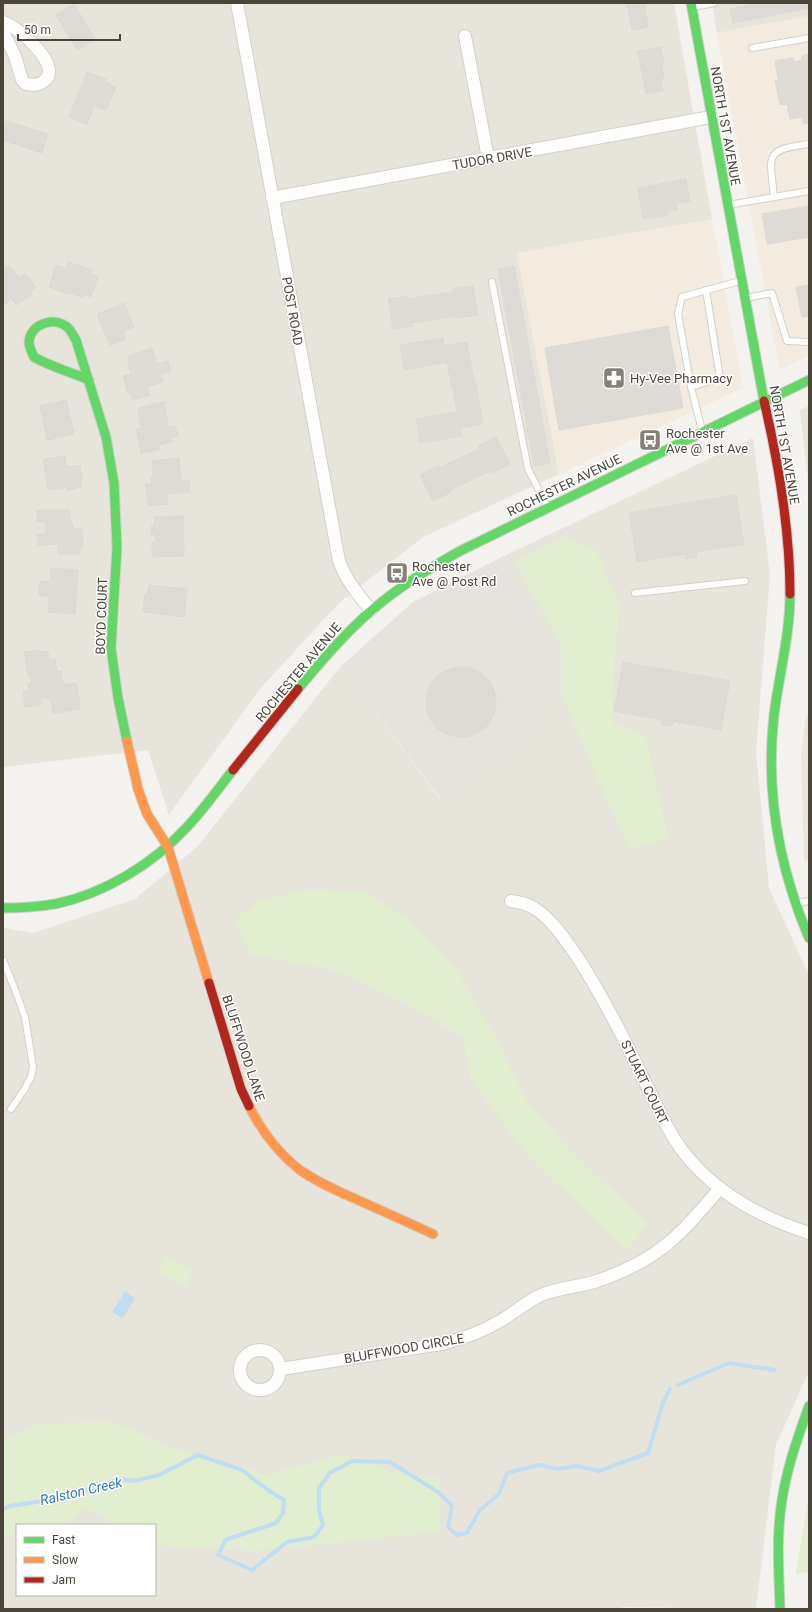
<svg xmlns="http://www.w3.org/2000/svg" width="812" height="1612" font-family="Roboto,sans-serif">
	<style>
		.residential { fill: #e7e4dc; fill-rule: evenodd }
		.commercial { fill: #f3ebdf }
		.industrial { fill: #e6e2de }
		.education { fill: #eae5da }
		.green { fill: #e1eecf }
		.water { fill: #c0ddf1 }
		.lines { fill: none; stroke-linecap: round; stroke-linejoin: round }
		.stream { stroke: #c0ddf1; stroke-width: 4 }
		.building { fill: #dedbd6; stroke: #dcd9d4 }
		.lane-casing { stroke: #d2d0cb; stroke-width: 8 }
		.street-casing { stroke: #d2d0cb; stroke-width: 14 }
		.fast-casing { stroke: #d3cfc5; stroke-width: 11 }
		.slow-casing { stroke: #d3cfc5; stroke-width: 11 }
		.jam-casing { stroke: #d3cfc5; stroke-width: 11 }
		.lane { stroke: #fdfdfc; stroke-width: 6 }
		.street { stroke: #fdfdfc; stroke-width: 12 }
		.fast { stroke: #63d668; stroke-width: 9 }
		.slow { stroke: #ff974d; stroke-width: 9 }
		.jam { stroke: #b3261e; stroke-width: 9 }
		.labels { text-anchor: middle; stroke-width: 3; stroke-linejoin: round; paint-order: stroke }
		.street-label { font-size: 13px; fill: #4b4439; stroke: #fff }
		.poi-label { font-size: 13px; fill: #4b4439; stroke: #fff; text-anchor: start }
		.water-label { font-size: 14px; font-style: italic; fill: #2e7ab2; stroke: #fff }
	</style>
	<rect width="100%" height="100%" fill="#f4f2ee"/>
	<g class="residential">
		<path d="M3 3H674L712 219 517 253 559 474 423 537 339 603 259 690 169 815 148 750 3 767Z"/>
		<path d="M712 3H809V16L717 33Z"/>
		<path d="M809 406V489L800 410Z"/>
		<path d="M753 438 770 574 756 752 769 888 809 975V1371L776 1445 756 1609 622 1607V1609H3V928L33 933 135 899 197 847 341 666 442 802 561 673 504 556ZM17 1525H155V1595H17Z"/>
	</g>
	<g class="commercial">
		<path d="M809 16V355L782 369 779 367 717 33Z"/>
		<path d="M712 219 743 388 559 474 517 253Z"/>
	</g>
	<path class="industrial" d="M504 556 561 673 536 729 443 802 341 666 413 602Z"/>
	<path class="education" d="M806 715H809V860L804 861 801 756Z"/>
	<g class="green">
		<path d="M565 536 596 550 620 606 615 649 612 723 646 736 668 839 629 850 561 694V644L513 561Z"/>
		<path d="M307 889 365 892 410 920 454 966 495 1036 528 1103 577 1158 649 1224 627 1250 529 1157 471 1080 463 1037 400 1001 333 970 250 954 234 921 260 901Z"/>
		<path d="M167 1256 193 1270 185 1286 159 1272Z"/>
		<path d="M114 1422 170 1447 268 1475 341 1454 397 1473 441 1479 439 1532 256 1551 158 1545 155 1543V1525H118L85 1508 65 1525H17V1536L3 1538V1440L41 1423Z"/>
		<path d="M809 1493V1572L796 1574Z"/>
	</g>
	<path class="water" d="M125 1291 135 1298 123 1318 112 1312Z"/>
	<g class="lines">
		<g class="stream">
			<path d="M678 1385 729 1363 774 1370"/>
			<path d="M3 1509 10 1506 63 1498 121 1479 135 1481 159 1475 198 1455 242 1470 268 1490 284 1500 283 1513 276 1523 225 1540 218 1555 252 1570 287 1542 314 1537 323 1525 319 1510V1488L330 1473 352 1461 390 1462 438 1492 452 1506 448 1527 457 1535 467 1533 480 1510 499 1494 507 1473 539 1465 557 1469 576 1466 599 1471 648 1453 663 1403 670 1389"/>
		</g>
	</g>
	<g class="building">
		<path d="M627 3H644L648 27 632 30Z"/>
		<path d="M759 3H809V8L733 23 730 9Z"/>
		<path d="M74 4 95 39 77 50 56 15Z"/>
		<path d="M661 47 664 63 662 64 664 78H661L663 91 646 94 638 51Z"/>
		<path d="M809 54V123L803 124 802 117 790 119 787 104 780 105 775 81 780 80 778 79 775 61 793 58 794 62 802 60V56Z"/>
		<path d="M87 72 106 79 105 82 116 87 106 110 94 106 87 124 69 117Z"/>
		<path d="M6 121 48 134 42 153 3 140V131Z"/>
		<path d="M686 179 690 201 676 203 677 210 667 212 668 215 643 219 638 188Z"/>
		<path d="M809 206V237L767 244 762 214Z"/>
		<path d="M68 262 92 270 91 274 98 277 91 297 84 294 83 297 67 292V294L49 287 56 265 66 268Z"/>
		<path d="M9 265 19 278 25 273 36 287 30 292 32 294 17 305 8 295 7 296 10 300 3 305V270Z"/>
		<path d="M514 266 550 463 534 466 498 269Z"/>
		<path d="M809 285V316L802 317 796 287Z"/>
		<path d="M473 286 478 315 457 318V316L412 323 413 326 393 329 388 299 408 296V299L453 292V289Z"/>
		<path d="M124 303 134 327 123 332 126 339 110 345 97 314Z"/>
		<path d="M668 326 683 408 559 430 545 348Z"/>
		<path d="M443 338 447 362 404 370 400 345Z"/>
		<path d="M467 342 474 383 452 387 444 346Z"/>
		<path d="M152 348 157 364 168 361 171 371 160 374 163 382 147 387 150 395 133 400 131 393 128 394 123 376 135 372V370L130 372 128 363 130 362 128 356Z"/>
		<path d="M476 383 483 424 460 428 453 387Z"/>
		<path d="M66 400 74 434 47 440 40 406Z"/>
		<path d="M164 402 169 427 175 426 178 436 171 437 172 442 158 445 159 450 141 453 136 429 141 428 138 408Z"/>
		<path d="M457 412 462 436 420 443 416 419Z"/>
		<path d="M496 437 510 464 491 473 490 471 450 490 451 492 433 501 420 475 438 466 439 468 479 449 478 446Z"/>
		<path d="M65 456 66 467 80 465 82 479 80 480 81 487 67 490V487L48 490 43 459Z"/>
		<path d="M179 458 181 481 189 480 190 492 167 494 168 504 149 506 145 484H151V478H152L153 470 152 461Z"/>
		<path d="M736 495 744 544 696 552 697 557 686 559V554L637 562 629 513Z"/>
		<path d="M37 510H70V517H71V524L73 523V529H82L83 546H80V554H58V544L38 545 37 534H46V522H37Z"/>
		<path d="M183 516 184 556 152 557V542H155V534H151V526H155L154 517Z"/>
		<path d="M50 568 78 570 75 614 48 612 49 596H39L40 581 50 582Z"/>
		<path d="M149 585 187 589 184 617 143 612 145 594 147 595Z"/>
		<path d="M39 650 40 652 48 651 49 660 55 659 57 672 61 671 63 685 77 683 80 709 53 713 51 699 48 700V697L40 698 41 705 25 707 23 691 29 690 28 683H32L31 676H28L24 652Z"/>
		<path d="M623 662 730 681 721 730 673 721 672 726 662 725V720L614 711Z"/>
		<circle cx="461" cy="702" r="35"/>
	</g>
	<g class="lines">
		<g class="lane-casing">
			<g id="lane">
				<path d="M694 7 714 3"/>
				<path d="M752 48 809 38"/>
				<path d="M774 197C770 155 763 150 809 144"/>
				<path d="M728 205 809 191"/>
				<path d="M492 282 528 469 547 506"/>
				<path d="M746 298 772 293 787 341 809 342"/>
				<path d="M691 387 720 378 706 290"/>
				<path d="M702 430 691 387 678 314 682 297 740 281"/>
				<path d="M635 593 745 581"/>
				<path d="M797 903 809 901"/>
				<path d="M3 960 14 987 25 1017 33 1067 31 1077 24 1090 11 1109"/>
			</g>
		</g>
		<g class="street-casing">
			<g id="street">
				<path d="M237 3 339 561C346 580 358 595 371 610"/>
				<path d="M3 22C18 26 64 67 44 81 38 86 32 85 26 84L22 80 15 56 3 32"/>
				<path d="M465 36 488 158"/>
				<path d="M272 198 711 117"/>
				<path d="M511 901C519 902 527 904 534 908 552 919 566 941 578 958 603 997 624 1038 644 1080 657 1105 668 1133 685 1154 717 1194 762 1218 809 1233"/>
				<circle cx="260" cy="1370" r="20"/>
				<path d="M281 1369 441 1344C462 1339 482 1332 500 1321 514 1313 526 1302 541 1295 560 1287 581 1287 600 1280 658 1260 682 1234 720 1188"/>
			</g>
		</g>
		<g class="fast-casing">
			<g id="fast">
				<path d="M691 3 764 401"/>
				<path d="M89 380C71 372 51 367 34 357 32 353 29 347 29 342 30 324 54 316 67 327 71 330 73 336 76 340L106 437 114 483 117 547 111 648 118 698 127 741"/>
				<path d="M790 594C790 635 779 675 774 715 765 793 779 867 809 938"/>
				<path d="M298 689C324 658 351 626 383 601 407 582 433 566 460 551L809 380"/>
				<path d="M3 908C20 908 37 907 55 904 104 894 153 864 187 827 204 809 218 789 233 770"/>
				<path d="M780 1609C779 1573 776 1536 782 1500 787 1467 798 1437 809 1406"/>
			</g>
		</g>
		<g class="slow-casing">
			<g id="slow">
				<path d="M127 741 138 789 147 814 168 847 209 983"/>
				<path d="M249 1106C261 1130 278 1153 300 1170 318 1183 340 1192 360 1201 385 1212 409 1223 433 1234"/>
			</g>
		</g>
		<g class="jam-casing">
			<g id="jam">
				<path d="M764 401C779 465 790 529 790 594"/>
				<path d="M233 770 298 689"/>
				<path d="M209 983 241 1089 249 1106"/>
			</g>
		</g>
		<use href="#lane" class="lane"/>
		<use href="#street" class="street"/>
		<use href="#fast" class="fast"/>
		<use href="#slow" class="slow"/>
		<use href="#jam" class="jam"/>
	</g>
	<defs>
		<g id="pharmacy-square" transform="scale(1.15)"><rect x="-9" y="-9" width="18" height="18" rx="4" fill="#868178" stroke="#fff"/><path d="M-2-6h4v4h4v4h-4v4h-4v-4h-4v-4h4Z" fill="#fff"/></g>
		<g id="bus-square" transform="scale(1.15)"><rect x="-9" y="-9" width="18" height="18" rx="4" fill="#868178" stroke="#fff"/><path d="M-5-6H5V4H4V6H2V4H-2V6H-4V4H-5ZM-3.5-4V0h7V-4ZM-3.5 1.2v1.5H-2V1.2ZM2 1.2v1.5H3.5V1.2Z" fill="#fff"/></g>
	</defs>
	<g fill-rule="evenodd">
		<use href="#pharmacy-square" x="614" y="378"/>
		<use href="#bus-square" x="650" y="440"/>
		<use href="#bus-square" x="397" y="573"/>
	</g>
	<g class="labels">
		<g class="street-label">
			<text transform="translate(726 126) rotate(80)" y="5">NORTH 1ST AVENUE</text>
			<text transform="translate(492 158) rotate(-10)" y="5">TUDOR DRIVE</text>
			<text transform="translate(293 311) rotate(80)" y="5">POST ROAD</text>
			<text transform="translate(785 445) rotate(80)" y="5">NORTH 1ST AVENUE</text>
			<text transform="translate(564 485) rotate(-26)" y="5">ROCHESTER AVENUE</text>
			<text transform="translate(101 616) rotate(-88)" y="5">BOYD COURT</text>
			<text transform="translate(298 672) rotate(-50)" y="5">ROCHESTER AVENUE</text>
			<text transform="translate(244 1048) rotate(72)" y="5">BLUFFWOOD LANE</text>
			<text transform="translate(645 1082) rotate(64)" y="5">STUART COURT</text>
			<text transform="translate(404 1348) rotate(-10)" y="5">BLUFFWOOD CIRCLE</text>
		</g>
		<g class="poi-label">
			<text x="630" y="383">Hy-Vee Pharmacy</text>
			<text x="666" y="438">Rochester<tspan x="666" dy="15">Ave @ 1st Ave</tspan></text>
			<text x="412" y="571">Rochester<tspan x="412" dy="15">Ave @ Post Rd</tspan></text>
		</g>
		<g class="water-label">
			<text transform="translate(81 1491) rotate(-13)" y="5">Ralston Creek</text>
		</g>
	</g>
	<rect width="812" height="1612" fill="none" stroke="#4b4439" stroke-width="8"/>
	<rect x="16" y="1524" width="140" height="72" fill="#ffffff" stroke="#b7b4b0"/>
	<rect x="24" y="1537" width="20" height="6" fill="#63d668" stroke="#b7b4b0"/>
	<text x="52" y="1544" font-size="12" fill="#4b4439">Fast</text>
	<rect x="24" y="1557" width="20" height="6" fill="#ff974d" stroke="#b7b4b0"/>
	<text x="52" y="1564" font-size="12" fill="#4b4439">Slow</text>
	<rect x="24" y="1577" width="20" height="6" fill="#b3261e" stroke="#b7b4b0"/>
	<text x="52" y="1584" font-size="12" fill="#4b4439">Jam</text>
	<path d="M18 34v6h102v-6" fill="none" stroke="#4b4439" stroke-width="2"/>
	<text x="24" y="34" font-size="12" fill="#4b4439" stroke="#ffffff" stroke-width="3" paint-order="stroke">50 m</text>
</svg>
